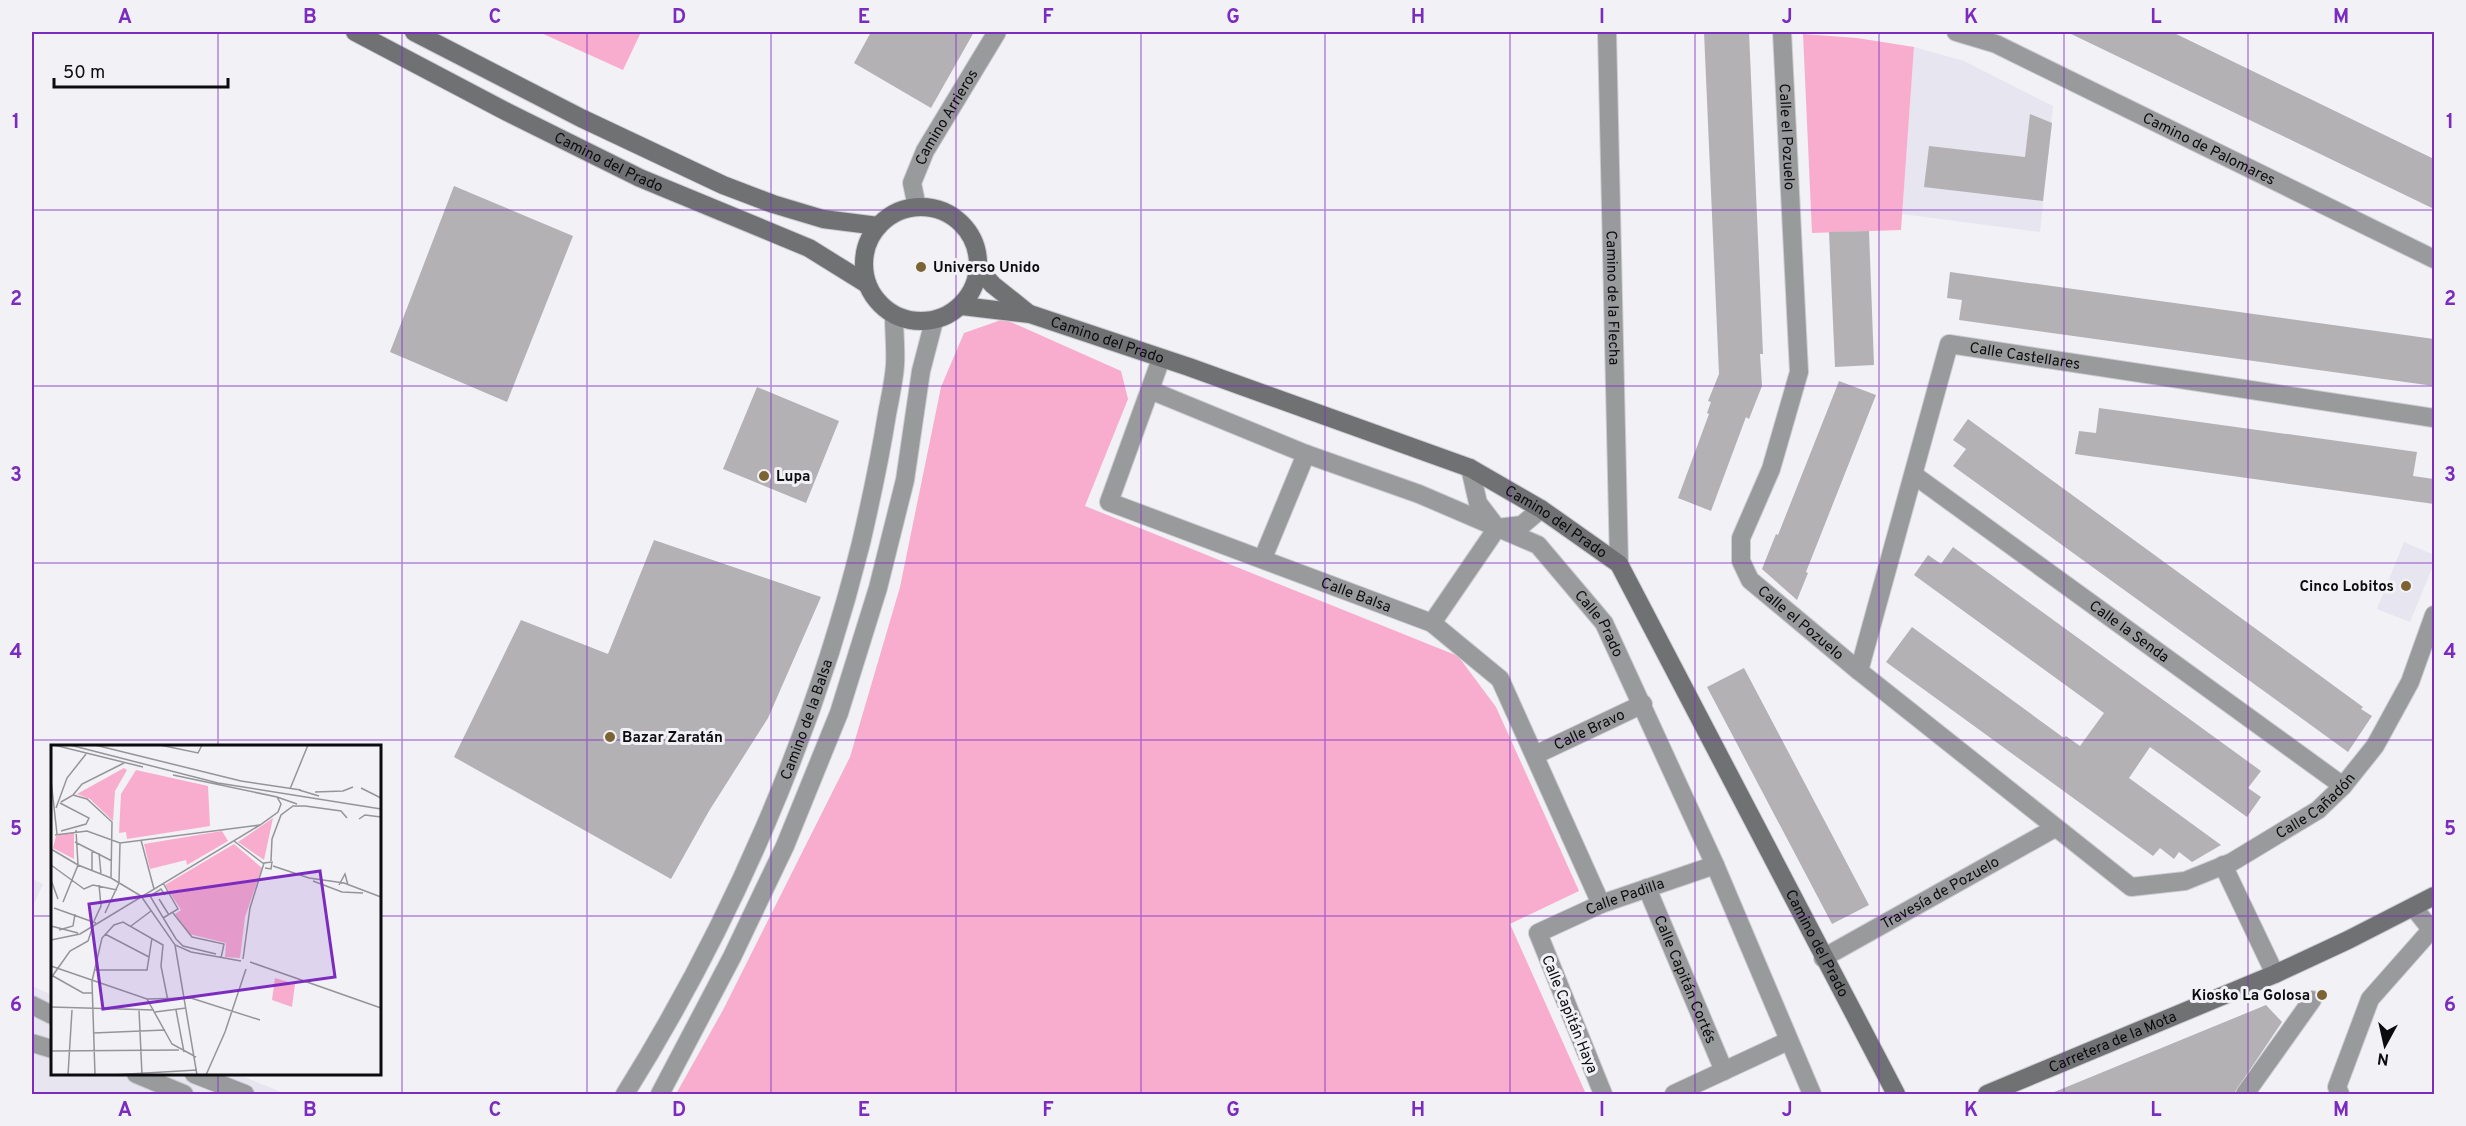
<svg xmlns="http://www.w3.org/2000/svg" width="2466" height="1126" font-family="Overpass,sans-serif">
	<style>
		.built { fill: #e6e5f0 }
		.green { fill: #f8adcf }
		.building { fill: #b4b1b5 }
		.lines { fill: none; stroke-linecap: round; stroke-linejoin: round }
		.street-casing { stroke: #ccccd1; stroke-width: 20 }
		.secondary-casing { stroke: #ccccd1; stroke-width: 20 }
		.street { stroke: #999a9c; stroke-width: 18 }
		.secondary { stroke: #6f7173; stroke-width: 18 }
		.grid { fill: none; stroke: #7b2cbf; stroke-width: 1.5; stroke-opacity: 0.55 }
		.poi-dot { fill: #7c6334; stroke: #f1f1f6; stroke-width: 2 }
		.labels { text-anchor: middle; stroke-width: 6; stroke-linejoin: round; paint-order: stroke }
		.street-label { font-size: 15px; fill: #0c0c0e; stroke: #f1f1f6 }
		.poi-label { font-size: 15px; font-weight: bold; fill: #0c0c0e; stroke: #f1f1f6; text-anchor: start }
		.inset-road { fill: none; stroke: #959599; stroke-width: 1.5 }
		.view { fill: #7b2cbf; fill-opacity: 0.15; stroke: #7b2cbf; stroke-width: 3 }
		.inset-edge { fill: none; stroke: #0c0c0e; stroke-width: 3 }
		.neatline { fill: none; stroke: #7b2cbf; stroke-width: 2 }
		.grid-label { font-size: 20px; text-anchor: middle; font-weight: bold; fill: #7b2cbf }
	</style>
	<rect width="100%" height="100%" fill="#f1f1f6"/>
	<g class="built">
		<path d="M1914 47 1964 61 2053 106 2040 232 1902 214Z"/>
		<path d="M2404 542 2434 555V563L2410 622 2377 609Z"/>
		<path d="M32 879 43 884 32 908Z"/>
		<path d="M32 986 52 995V1074H237L286 1094H32Z"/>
	</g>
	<g class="green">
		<path d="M539 32H641L623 70Z"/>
		<path d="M1803 34 1857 38 1914 47 1901 230 1812 233Z"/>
		<path d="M1004 319 1121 371 1128 399 1085 506 1458 656 1496 707 1579 891 1510 924 1586 1094H676L723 1010 850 757 900 587 941 387 964 333Z"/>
	</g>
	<g class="building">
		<path d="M871 32H974L931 108 854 63Z"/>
		<path d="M1704 32H1749L1763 354H1760L1762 386 1749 419 1746 417 1711 511 1678 498 1709 414 1707 413 1711 402 1708 401 1719 374Z"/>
		<path d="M2067 32H2172L2434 159V209Z"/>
		<path d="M2030 114 2052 123 2043 201 1924 187 1929 146 2025 157Z"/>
		<path d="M454 186 573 236 507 402 390 352Z"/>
		<path d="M1869 231 1874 365 1835 367 1829 232Z"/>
		<path d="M1950 272 2434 339V386L1959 320 1962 300 1947 298Z"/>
		<path d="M1839 381 1876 395 1806 572 1808 573 1797 600 1762 569 1776 534 1778 535Z"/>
		<path d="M757 387 839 421 806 503 723 469Z"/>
		<path d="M2099 408 2417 452 2413 476 2434 479V504L2075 454 2079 431 2096 433Z"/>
		<path d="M1968 419 2363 707 2361 709 2372 716 2348 752 1953 466 1966 449 1953 440Z"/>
		<path d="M654 540 821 597 768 718 709 811 671 879 454 757 521 620 608 654Z"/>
		<path d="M1953 547 2261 771 2248 788 2261 797 2247 817 2150 747 2129 778 2221 845 2192 862 2179 852 2174 859 2160 848 2153 856 1886 662 1912 627 2064 738 2066 736 2080 746 2104 713 1914 575 1928 555 1941 564Z"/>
		<path d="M1744 668 1869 905 1832 924 1707 687Z"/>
		<path d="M2266 1005 2282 1022 2233 1095H2047Z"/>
	</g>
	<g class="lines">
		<g class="street-casing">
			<g id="street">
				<path id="s1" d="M1607 32 1619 564"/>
				<path id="s2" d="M1782 32 1799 372 1771 469 1741 538V561L1750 580 1859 671 2131 887 2185 881 2232 862 2318 810 2343 786 2375 746 2410 682 2434 615"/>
				<path id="s3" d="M1956 32 1996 44 2434 259"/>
				<path id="s4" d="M917 207 912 183 925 151 997 32"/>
				<path id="s5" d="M1161 359 1109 502 1432 623 1500 679 1601 904"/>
				<path id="s6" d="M1150 390 1306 454 1419 494 1538 545 1604 623 1715 865 1812 1094"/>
				<path d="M1470 468 1478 503 1497 528 1522 525 1541 509"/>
				<path id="s7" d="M1914 475 2343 786"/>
				<path d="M1263 558 1306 454"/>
				<path d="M1432 623 1497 528"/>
				<path id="s8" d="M1859 671 1949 344 2434 418"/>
				<path id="s9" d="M1535 755 1643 704"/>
				<path d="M2223 865 2275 974"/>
				<path id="s10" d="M1647 888 1724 1071"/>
				<path d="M2414 908 2434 933"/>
				<path id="s11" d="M1823 958 2055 828"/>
				<path d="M32 1005 52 1015"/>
				<path d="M32 1043 52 1049"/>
				<path d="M136 1074 184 1094"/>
				<path d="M194 1074 245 1094"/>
				<path id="s12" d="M625 1094C730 926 813 736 861 543 871 500 880 458 887 414 890 398 894 381 895 365 896 349 894 332 894 315"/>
				<path d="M660 1094 732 957 785 846 839 713 878 588 905 480 921 371 934 321"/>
				<path id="s13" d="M1603 1094 1538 933 1601 904 1715 865"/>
				<path d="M1674 1094 1788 1041"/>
				<path d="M2245 1094 2312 1000"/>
				<path d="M2340 1094 2337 1087 2370 999 2431 930"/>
			</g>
		</g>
		<g class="secondary-casing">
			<g id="secondary">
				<path id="s14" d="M355 32 507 112 640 178 809 248 867 284"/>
				<path d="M414 32 581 118 723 185 773 204 823 219 878 226"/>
				<circle cx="921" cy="264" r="57"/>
				<path d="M979 270 993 285 1028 313"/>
				<path id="s15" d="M962 306 1030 314 1189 367 1470 468 1541 509 1619 564 1896 1094"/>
				<path id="s16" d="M1987 1094 2275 974 2348 940 2434 896"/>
			</g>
		</g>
		<use href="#street" class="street"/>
		<use href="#secondary" class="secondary"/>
	</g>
	<path class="grid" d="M218 32V746M402 32V1094M587 32V1094M771 32V1094M956 32V1094M1141 32V1094M1325 32V1094M1510 32V1094M1695 32V1094M1879 32V1094M2064 32V1094M2248 32V1094M32 210H2434M32 386H2434M32 563H2434M32 740H2434M32 916H52M380 916H2434M218 1074V1094"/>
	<g class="poi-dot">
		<circle cx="921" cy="267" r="6"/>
		<circle cx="764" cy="476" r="6"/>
		<circle cx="2406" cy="586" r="6"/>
		<circle cx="610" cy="737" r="6"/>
		<circle cx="2322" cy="995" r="6"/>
	</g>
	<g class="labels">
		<g class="street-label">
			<text dy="5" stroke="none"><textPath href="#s4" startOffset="99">Camino Arrieros</textPath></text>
			<text dy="5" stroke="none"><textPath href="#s2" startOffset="105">Calle el Pozuelo</textPath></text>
			<text dy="5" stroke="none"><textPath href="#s3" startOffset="279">Camino de Palomares</textPath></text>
			<text dy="5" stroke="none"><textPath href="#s14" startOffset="285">Camino del Prado</textPath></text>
			<text dy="5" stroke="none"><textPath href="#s1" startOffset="266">Camino de la Flecha</textPath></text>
			<text dy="5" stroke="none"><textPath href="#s15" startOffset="150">Camino del Prado</textPath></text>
			<text dy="5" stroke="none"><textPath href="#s8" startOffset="416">Calle Castellares</textPath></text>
			<text dy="5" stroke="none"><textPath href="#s15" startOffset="636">Camino del Prado</textPath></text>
			<text dy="5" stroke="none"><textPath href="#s5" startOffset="416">Calle Balsa</textPath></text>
			<text dy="5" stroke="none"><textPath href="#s2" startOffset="627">Calle el Pozuelo</textPath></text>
			<text dy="5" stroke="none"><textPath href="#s6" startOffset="518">Calle Prado</textPath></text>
			<text dy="5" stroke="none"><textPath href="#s7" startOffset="266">Calle la Senda</textPath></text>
			<text dy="5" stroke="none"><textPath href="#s12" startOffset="417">Camino de la Balsa</textPath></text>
			<text dy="5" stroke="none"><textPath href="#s9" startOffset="60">Calle Bravo</textPath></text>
			<text dy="5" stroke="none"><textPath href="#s2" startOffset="1256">Calle Cañadón</textPath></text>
			<text dy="5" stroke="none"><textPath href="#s11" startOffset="134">Travesía de Pozuelo</textPath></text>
			<text dy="5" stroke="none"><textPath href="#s13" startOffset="268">Calle Padilla</textPath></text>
			<text dy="5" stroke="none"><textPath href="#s15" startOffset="1140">Camino del Prado</textPath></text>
			<text dy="5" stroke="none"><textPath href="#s10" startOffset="99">Calle Capitán Cortés</textPath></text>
			<text transform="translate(1570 1014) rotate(68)" y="5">Calle Capitán Haya</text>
			<text dy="5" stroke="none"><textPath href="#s16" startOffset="136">Carretera de la Mota</textPath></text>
		</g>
		<g class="poi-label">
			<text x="933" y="272">Universo Unido</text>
			<text x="776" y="481">Lupa</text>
			<text x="2394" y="591" text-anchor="end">Cinco Lobitos</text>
			<text x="622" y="742">Bazar Zaratán</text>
			<text x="2310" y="1000" text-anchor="end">Kiosko La Golosa</text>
		</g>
	</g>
	<g transform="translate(51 745)">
		<rect width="330" height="330" fill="#f1f1f6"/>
		<path d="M73 23 76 25 64 46 62 76 39 54 26 49ZM85 25 157 41 159 81 76 94 75 87 68 88 70 49ZM222 73 213 115 187 97ZM171 86 177 96 136 120 135 115 99 124 93 99ZM23 87V114L2 103 5 91ZM183 99 211 123 194 172 189 213 174 212 175 198 138 189 124 169 130 165 114 140ZM224 233 244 239 241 262 221 255Z" fill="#f8adcf"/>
		<path class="inset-road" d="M3 0 92 22M19 0 167 38 330 64M44 0 190 36 250 45M109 0 147 8 151 0M0 35 6 89M310 43 330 53M239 44 257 0M248 45 268 51M264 47 292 46 302 42M22 50 31 39 73 18M226 52 246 59M10 57 22 50 36 54 61 77 60 133M9 58 38 73 35 79 10 86M254 61 290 66 296 73M5 63 16 33 35 9M308 74 314 70 330 72M4 90 36 86 69 98 209 80M90 95 103 144M183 96 213 119M24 97 61 116M0 104 27 120 60 133 90 151M48 108 50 129M220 116 221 94 230 70 242 61H255M0 120 33 144 42 140 66 145M222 121 258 133 293 138 330 152M41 126V105M0 135 7 154M262 136 291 147 312 148M288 140 294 129 297 140M114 150 110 144 99 151 125 194 132 201 165 209M90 151 124 200 140 207 190 216M108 154 118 170M12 157 27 120 25 85M3 163 45 178M54 168 68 138 69 98M122 168 141 192 173 199 170 213M112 173 127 164 112 138M43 176 50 161 48 140M0 181 27 188M80 181 100 166M8 185 22 181 24 169M54 189 98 212M0 195 29 189 209 80 227 67 230 59 226 52 122 30M124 200 146 330M192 214 199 163 213 118 221 117 220 124 214 123M199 217 330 263M0 221 96 254 140 253 209 275M43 225H96L101 193M2 231 32 248H41M0 233 19 206 37 196 42 181M96 254 121 299 145 312M0 262 103 265M88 265 91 330M125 265 133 307M104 267 135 263M0 268V308M42 288 114 285M0 306 128 305M17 330 21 265M44 330 41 236 51 193 63 180 72 177 112 200 110 221 117 256M61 330 146 325M155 330 174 287 195 224"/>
		<path class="view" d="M269 126 284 232 52 264 38 159Z"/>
		<rect width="330" height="330" class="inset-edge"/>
	</g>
	<rect width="2466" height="1126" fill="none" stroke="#f1f1f6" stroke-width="66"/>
	<g transform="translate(2385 1045) rotate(188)" stroke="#f1f1f6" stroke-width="4.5" paint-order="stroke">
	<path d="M0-4.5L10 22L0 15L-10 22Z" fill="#0c0c0e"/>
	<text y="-9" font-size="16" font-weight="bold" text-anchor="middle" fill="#0c0c0e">N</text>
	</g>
	<path d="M54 78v9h174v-9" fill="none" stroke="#0c0c0e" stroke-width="3"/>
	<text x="63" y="78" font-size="18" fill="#0c0c0e" stroke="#f1f1f6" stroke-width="4.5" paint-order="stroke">50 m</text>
	<rect x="33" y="33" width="2400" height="1060" class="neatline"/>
	<g class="grid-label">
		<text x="125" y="23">A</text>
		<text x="310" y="23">B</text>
		<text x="495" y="23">C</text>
		<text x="679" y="23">D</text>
		<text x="864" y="23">E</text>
		<text x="1048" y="23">F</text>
		<text x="1233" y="23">G</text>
		<text x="1418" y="23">H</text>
		<text x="1602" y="23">I</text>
		<text x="1787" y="23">J</text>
		<text x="1971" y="23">K</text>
		<text x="2156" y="23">L</text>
		<text x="2341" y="23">M</text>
		<text x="16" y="128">1</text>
		<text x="2450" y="128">1</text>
		<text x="16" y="305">2</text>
		<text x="2450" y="305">2</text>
		<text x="16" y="481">3</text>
		<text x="2450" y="481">3</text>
		<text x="16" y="658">4</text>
		<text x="2450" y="658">4</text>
		<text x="16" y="835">5</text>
		<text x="2450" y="835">5</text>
		<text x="16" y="1011">6</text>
		<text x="2450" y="1011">6</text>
		<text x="125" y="1116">A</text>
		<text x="310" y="1116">B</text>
		<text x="495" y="1116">C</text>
		<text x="679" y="1116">D</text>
		<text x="864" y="1116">E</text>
		<text x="1048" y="1116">F</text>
		<text x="1233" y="1116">G</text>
		<text x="1418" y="1116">H</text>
		<text x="1602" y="1116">I</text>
		<text x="1787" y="1116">J</text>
		<text x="1971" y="1116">K</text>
		<text x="2156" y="1116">L</text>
		<text x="2341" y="1116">M</text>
	</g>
</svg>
